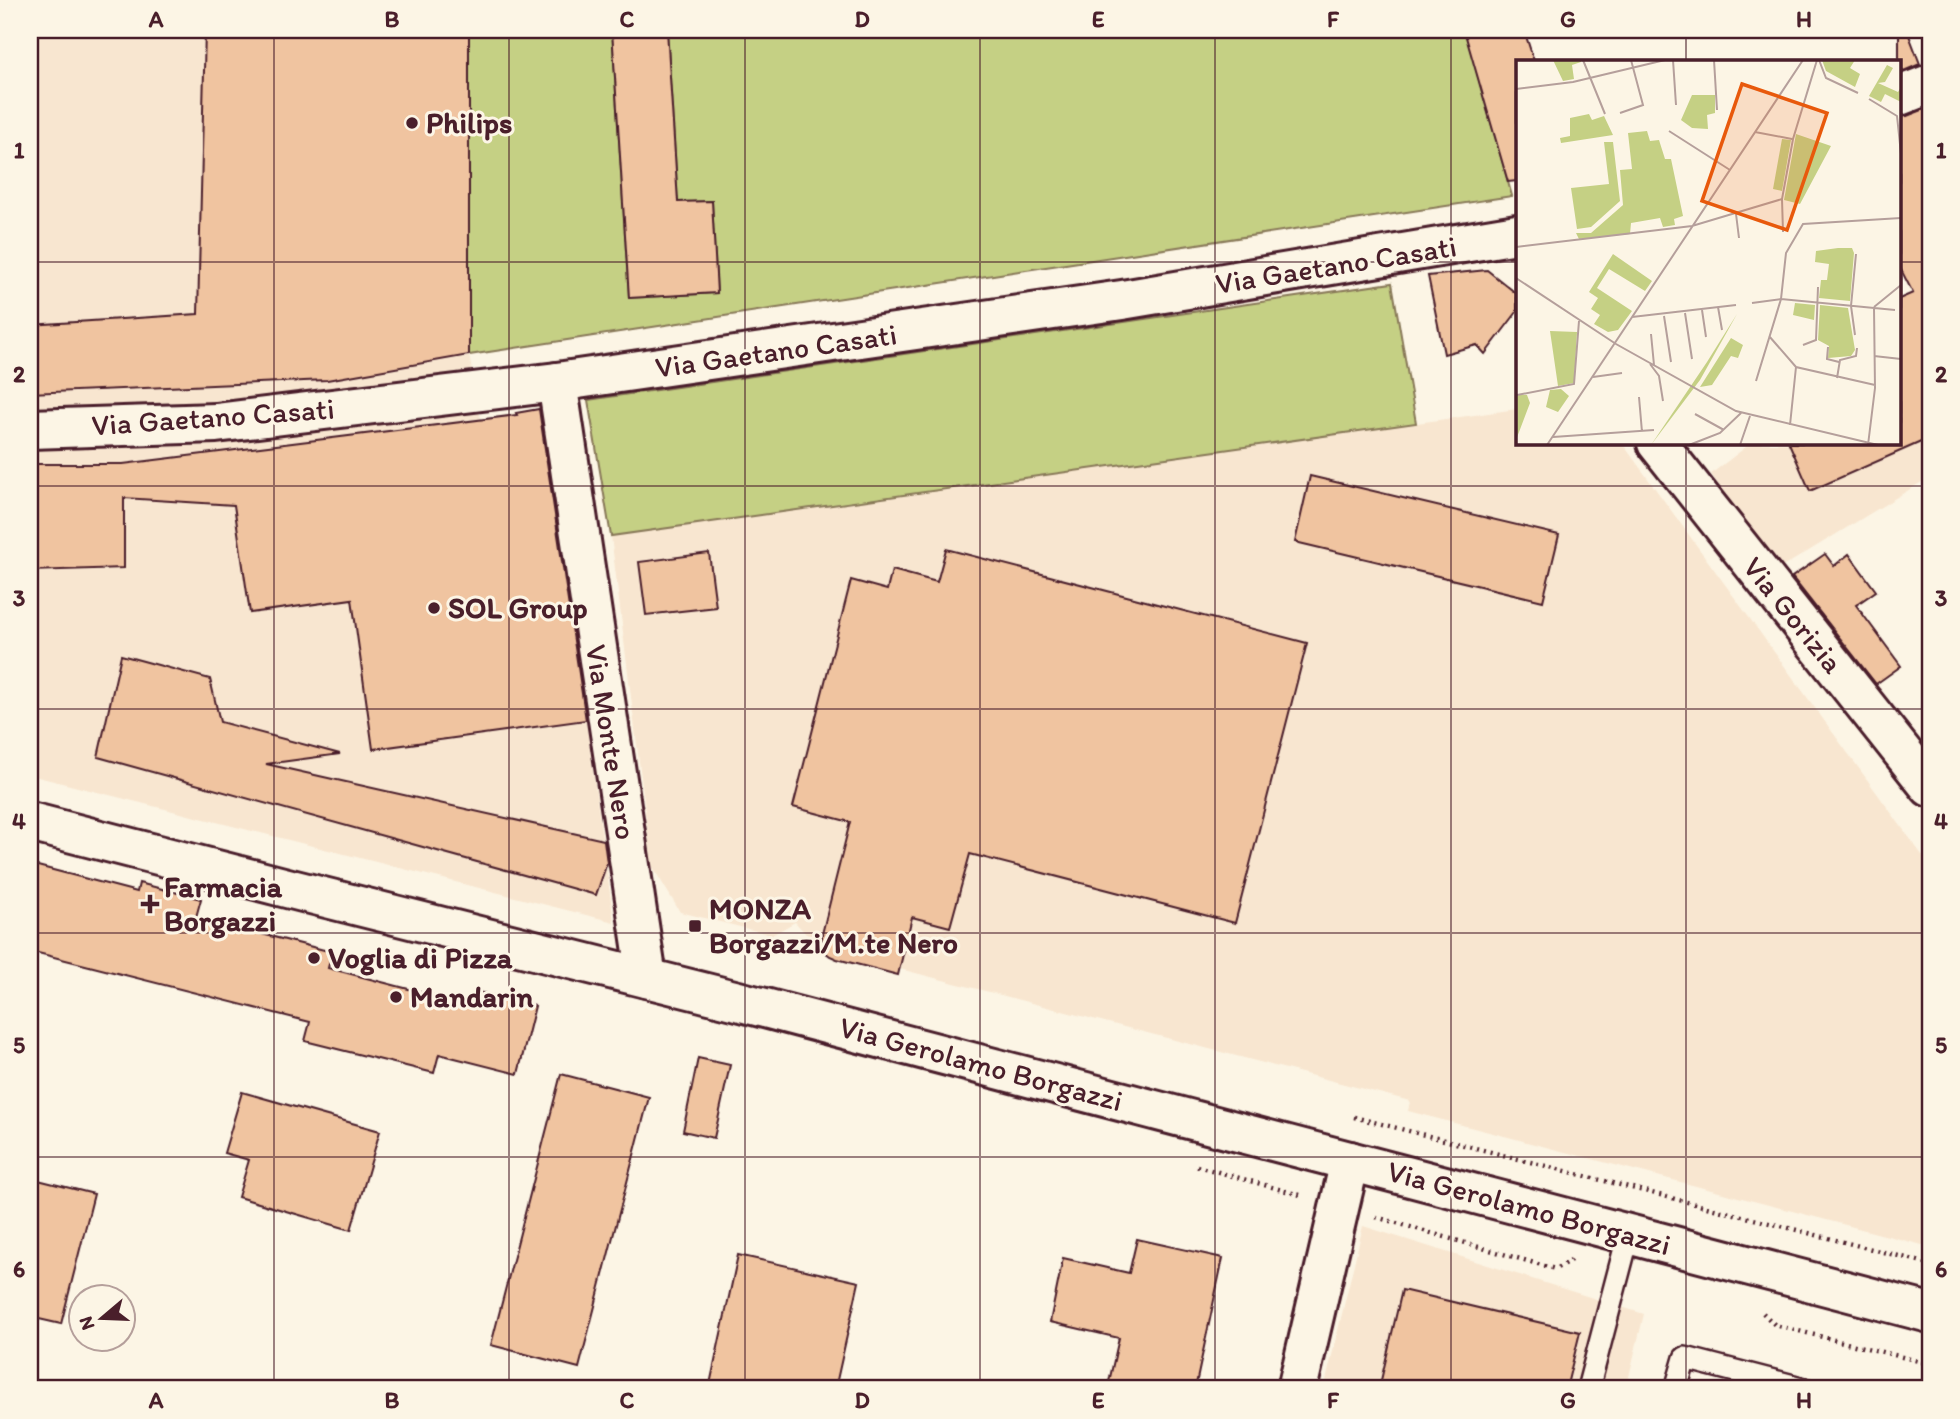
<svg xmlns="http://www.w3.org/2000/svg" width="1960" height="1419" font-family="Itim,sans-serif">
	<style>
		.built { fill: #f8e6d0 }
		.green { fill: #c5d084; stroke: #887858; stroke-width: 2 }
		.building { fill: #f0c4a0; stroke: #4a1f2b; stroke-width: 2 }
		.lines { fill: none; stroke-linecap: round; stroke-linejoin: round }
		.service-casing { stroke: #4a1f2b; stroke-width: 26 }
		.minor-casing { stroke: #4a1f2b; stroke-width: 44 }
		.secondary-casing { stroke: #4a1f2b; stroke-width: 44 }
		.path { stroke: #4a1f2b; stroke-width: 4.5; stroke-dasharray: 2 5; stroke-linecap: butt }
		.service { stroke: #fcf5e5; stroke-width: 21 }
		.minor { stroke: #fcf5e5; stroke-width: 38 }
		.secondary { stroke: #fcf5e5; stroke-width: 38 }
		.grid { fill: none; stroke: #4a1f2b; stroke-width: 2; stroke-opacity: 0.55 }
		.poi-dot { fill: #4a1f2b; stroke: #fcf5e5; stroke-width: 2.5 }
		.labels { text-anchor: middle; stroke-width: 6; stroke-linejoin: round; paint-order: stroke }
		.poi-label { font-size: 30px; font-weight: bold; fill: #4a1f2b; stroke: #fcf5e5; text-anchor: start }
		.street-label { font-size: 30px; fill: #4a1f2b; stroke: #fcf5e5 }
		.inset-road { fill: none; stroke: #b59f9b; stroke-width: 2 }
		.view { fill: #e8590c; fill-opacity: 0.15; stroke: #e8590c; stroke-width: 3.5 }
		.inset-edge { fill: none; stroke: #4a1f2b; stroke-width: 3.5 }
		.neatline { fill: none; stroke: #4a1f2b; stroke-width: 2.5 }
		.grid-label { font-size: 23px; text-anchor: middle; font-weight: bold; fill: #4a1f2b }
	</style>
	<rect width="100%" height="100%" fill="#fcf5e5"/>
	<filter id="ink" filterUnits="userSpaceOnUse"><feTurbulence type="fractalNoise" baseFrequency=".0143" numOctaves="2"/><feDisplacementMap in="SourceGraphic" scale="14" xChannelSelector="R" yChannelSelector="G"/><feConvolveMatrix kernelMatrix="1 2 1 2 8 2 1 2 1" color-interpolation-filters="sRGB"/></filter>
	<g filter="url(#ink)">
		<g class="built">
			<path d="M30 30H469V355L481 420 547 407 586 720 614 922 30 775Z"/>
			<path d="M1930 345V477L1779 569 1711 474 1751 443H1899V362Z"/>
			<path d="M1517 409V443H1622L1930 866V1247L1408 1111 1410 1101 900 969 837 959 830 956 825 952 821 939 813 938 806 934 795 922 772 935 680 912 652 866 611 536Z"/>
			<path d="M1363 1226 1644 1314 1626 1389H1324Z"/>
		</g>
		<g class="green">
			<path d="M469 30H612L629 298 717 293 712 201 678 202 667 30H1481L1466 35 1512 196 469 355Z"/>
			<path d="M1392 283 1416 423 611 536 588 400Z"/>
		</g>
		<g class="building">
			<path d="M205 30H469V355L327 380 30 393V325L198 314Z"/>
			<path d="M612 30H667L678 202 712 201 717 293 629 298Z"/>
			<path d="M1464 30H1524L1534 61H1517V181L1508 182Z"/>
			<path d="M1899 30H1907L1920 64 1899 73Z"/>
			<path d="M1930 107V438L1810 491 1789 443H1899V299L1913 293 1899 266V117L1907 116Z"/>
			<path d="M1487 270 1517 294V312L1485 354 1477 345 1444 354 1428 276Z"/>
			<path d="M539 409 586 720 373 749 352 599 250 613 234 505 124 498V568L30 571V464H123L517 415 516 413Z"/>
			<path d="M1310 476 1559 535 1543 601 1295 542Z"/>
			<path d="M946 549 1307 643 1235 923 970 854 950 927 912 917 898 975 837 959 830 956 825 952 822 946V934L850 822 793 807 851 580 887 590 892 570 937 582Z"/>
			<path d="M709 553 716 607 646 615 639 562Z"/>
			<path d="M1825 554 1834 566 1849 554 1876 591 1856 605 1901 666 1876 684 1792 577Z"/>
			<path d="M121 655 210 679 220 722 340 754 266 764 604 840 607 863 596 895 98 757Z"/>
			<path d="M30 864 137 892 139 883 201 899 196 917 332 952 328 968 470 1005 474 991 535 1006 518 1074 439 1054 434 1073 305 1041 310 1022 30 951Z"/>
			<path d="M698 1058 730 1065 714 1138 683 1131Z"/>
			<path d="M561 1074 649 1097 579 1368 491 1345Z"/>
			<path d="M242 1092 380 1131 351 1230 238 1197 249 1160 224 1153Z"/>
			<path d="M30 1178 94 1194 61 1324 30 1317Z"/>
			<path d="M1137 1239 1223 1258 1195 1389H1141L1109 1382 1119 1338 1050 1322 1063 1258 1129 1273Z"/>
			<path d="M738 1255 859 1282 835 1389H709Z"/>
			<path d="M1402 1290 1580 1332 1566 1389H1379Z"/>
		</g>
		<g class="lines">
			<g class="service-casing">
				<g id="service">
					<path d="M1588 1389 1629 1233"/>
					<path d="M1676 1389 1685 1358 1805 1389"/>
				</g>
			</g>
			<g class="minor-casing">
				<g id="minor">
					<path d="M1899 96 1930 84"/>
					<path d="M557 382 647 978"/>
					<path d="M30 429 216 423 557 382 1122 300 1517 234"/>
					<path d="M1657 443 1930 787"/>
					<path d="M1297 1389 1350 1161"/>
				</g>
			</g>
			<g class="secondary-casing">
				<path id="secondary" d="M30 822 287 888 734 1000 1930 1313"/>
			</g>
			<g class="path">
				<path d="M1354 1117 1930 1264"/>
				<path d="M1197 1166 1300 1195"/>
				<path d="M1376 1217 1555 1269 1571 1260"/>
				<path d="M1763 1313 1775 1325 1930 1364"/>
			</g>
			<use href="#service" class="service"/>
			<use href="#minor" class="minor"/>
			<use href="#secondary" class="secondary"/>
		</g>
	</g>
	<path class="grid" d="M274 30V1389M509 30V1389M745 30V1389M980 30V1389M1215 30V1389M1451 30V1389M1686 30V61M30 262H1517M1899 262H1930M1686 443V1389M30 486H1930M30 709H1930M30 933H1930M30 1157H1930"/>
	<g class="poi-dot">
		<circle cx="412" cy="123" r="7"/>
		<circle cx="434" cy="608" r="7"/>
		<path d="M146.5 893.5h7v7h7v7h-7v7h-7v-7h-7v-7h7z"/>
		<rect x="688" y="919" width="14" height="14" rx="3.5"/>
		<circle cx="314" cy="958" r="7"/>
		<circle cx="396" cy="997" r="7"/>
	</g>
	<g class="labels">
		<g class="poi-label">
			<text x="426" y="133">Philips</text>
			<text x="448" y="618">SOL Group</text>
			<text x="164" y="897">Farmacia<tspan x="164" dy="34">Borgazzi</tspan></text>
			<text x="709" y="919">MONZA<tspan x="709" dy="34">Borgazzi/M.te Nero</tspan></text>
			<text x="328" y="968">Voglia di Pizza</text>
			<text x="410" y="1007">Mandarin</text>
		</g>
		<g class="street-label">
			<text transform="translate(1336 265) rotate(-9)" y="10">Via Gaetano Casati</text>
			<text transform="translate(776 351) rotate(-8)" y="10">Via Gaetano Casati</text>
			<text transform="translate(213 417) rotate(-4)" y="10">Via Gaetano Casati</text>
			<text transform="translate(1793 615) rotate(51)" y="10">Via Gorizia</text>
			<text transform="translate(611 742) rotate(81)" y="10">Via Monte Nero</text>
			<text transform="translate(981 1064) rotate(15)" y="10">Via Gerolamo Borgazzi</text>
			<text transform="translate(1529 1208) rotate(15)" y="10">Via Gerolamo Borgazzi</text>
		</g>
	</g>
	<g transform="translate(1516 60)">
		<rect width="385" height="385" fill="#fcf5e5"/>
		<path d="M37 0H65V2L56 5 58 19 47 21ZM306 0H339L334 8 344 14 339 27 310 11ZM371 5 377 8 369 22 362 23 382 32 385 27V42L369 34 365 42 353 36ZM176 35H199V53L191 55 192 69 176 68 165 60ZM73 54 76 60 88 56 97 75 45 83 44 78 54 76V58ZM131 71 134 81 143 80 149 99H155L167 156 158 159 159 165 147 167 144 158 115 163 114 174 63 179 60 173H75L107 145 104 110 116 109 112 73ZM280 74 315 86 284 144 268 140ZM266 79 275 80 266 131 257 129ZM88 82H97L104 141 75 167 61 169 55 128 93 124ZM322 188H336L338 193 334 241 303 238 305 220H311L313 204 299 202 300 191ZM97 194 136 221 129 231 93 209 81 228 116 251 102 270 92 272 78 264 84 255 75 249 82 238 73 232ZM279 243 299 245 298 260 277 255ZM304 245 332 248 339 290 335 296 312 298 313 286 302 280ZM221 254 184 320 135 385 191 302ZM34 271 61 272 58 323 42 326ZM215 278 227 285 222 298 215 296 196 325 184 327ZM45 329 53 336 42 352 30 347 34 330ZM0 334 11 335 14 343 0 380Z" fill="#c5d084"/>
		<path class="inset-road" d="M67 0 89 54M157 0 160 45M198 0 201 50M303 0 310 18 342 33M0 29 57 22 149 0M353 39 381 56 385 94M104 53 127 45 115 0M153 71 214 110M239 72 276 79M220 154 223 178M267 172 266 139 277 79 301 0M0 187 176 166 266 139M0 218 100 284 220 351 362 385M236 243 265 239 379 250M202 247 206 270M358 247 385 225M186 250 190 277M169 253 176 299M148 256 155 302M116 257 220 245M135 274 138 305M339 275 335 246 340 194M253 276 280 307 359 325M287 285 300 280 302 227M312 287 311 299 323 302M358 296 385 299M134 304 143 316 147 341M77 317 106 313M321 318 324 300 340 296 341 288M240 321 265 239 270 193 287 164 385 158M1 335 58 324 63 261M123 337 126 372M179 354 208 370M274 365 280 307M37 377 138 370M31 385 287 0M173 385 204 373 225 353M224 385 234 356M352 385 359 328 358 248"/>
		<path class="view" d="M226 24 311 53 271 170 186 141Z"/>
		<rect width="385" height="385" class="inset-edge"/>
	</g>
	<rect width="1960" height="1419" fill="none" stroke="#fcf5e5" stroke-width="77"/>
	<g transform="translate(102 1318) rotate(251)"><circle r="33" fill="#fcf5e5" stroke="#b59f9b" stroke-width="2"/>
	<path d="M0-5L12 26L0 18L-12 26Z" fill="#4a1f2b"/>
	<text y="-10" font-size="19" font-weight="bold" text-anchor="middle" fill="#4a1f2b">N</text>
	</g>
	<rect x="38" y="38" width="1884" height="1342" class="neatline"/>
	<g class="grid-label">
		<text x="156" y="27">A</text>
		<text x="392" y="27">B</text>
		<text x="627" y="27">C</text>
		<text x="862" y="27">D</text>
		<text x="1098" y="27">E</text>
		<text x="1333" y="27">F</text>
		<text x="1568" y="27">G</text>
		<text x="1804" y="27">H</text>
		<text x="19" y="158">1</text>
		<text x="1941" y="158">1</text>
		<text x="19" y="382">2</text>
		<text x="1941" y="382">2</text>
		<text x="19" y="606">3</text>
		<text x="1941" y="606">3</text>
		<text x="19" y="829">4</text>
		<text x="1941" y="829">4</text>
		<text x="19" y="1053">5</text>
		<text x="1941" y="1053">5</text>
		<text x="19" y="1277">6</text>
		<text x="1941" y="1277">6</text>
		<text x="156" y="1408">A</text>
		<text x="392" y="1408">B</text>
		<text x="627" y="1408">C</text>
		<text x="862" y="1408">D</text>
		<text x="1098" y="1408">E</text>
		<text x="1333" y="1408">F</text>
		<text x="1568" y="1408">G</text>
		<text x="1804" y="1408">H</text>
	</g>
</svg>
